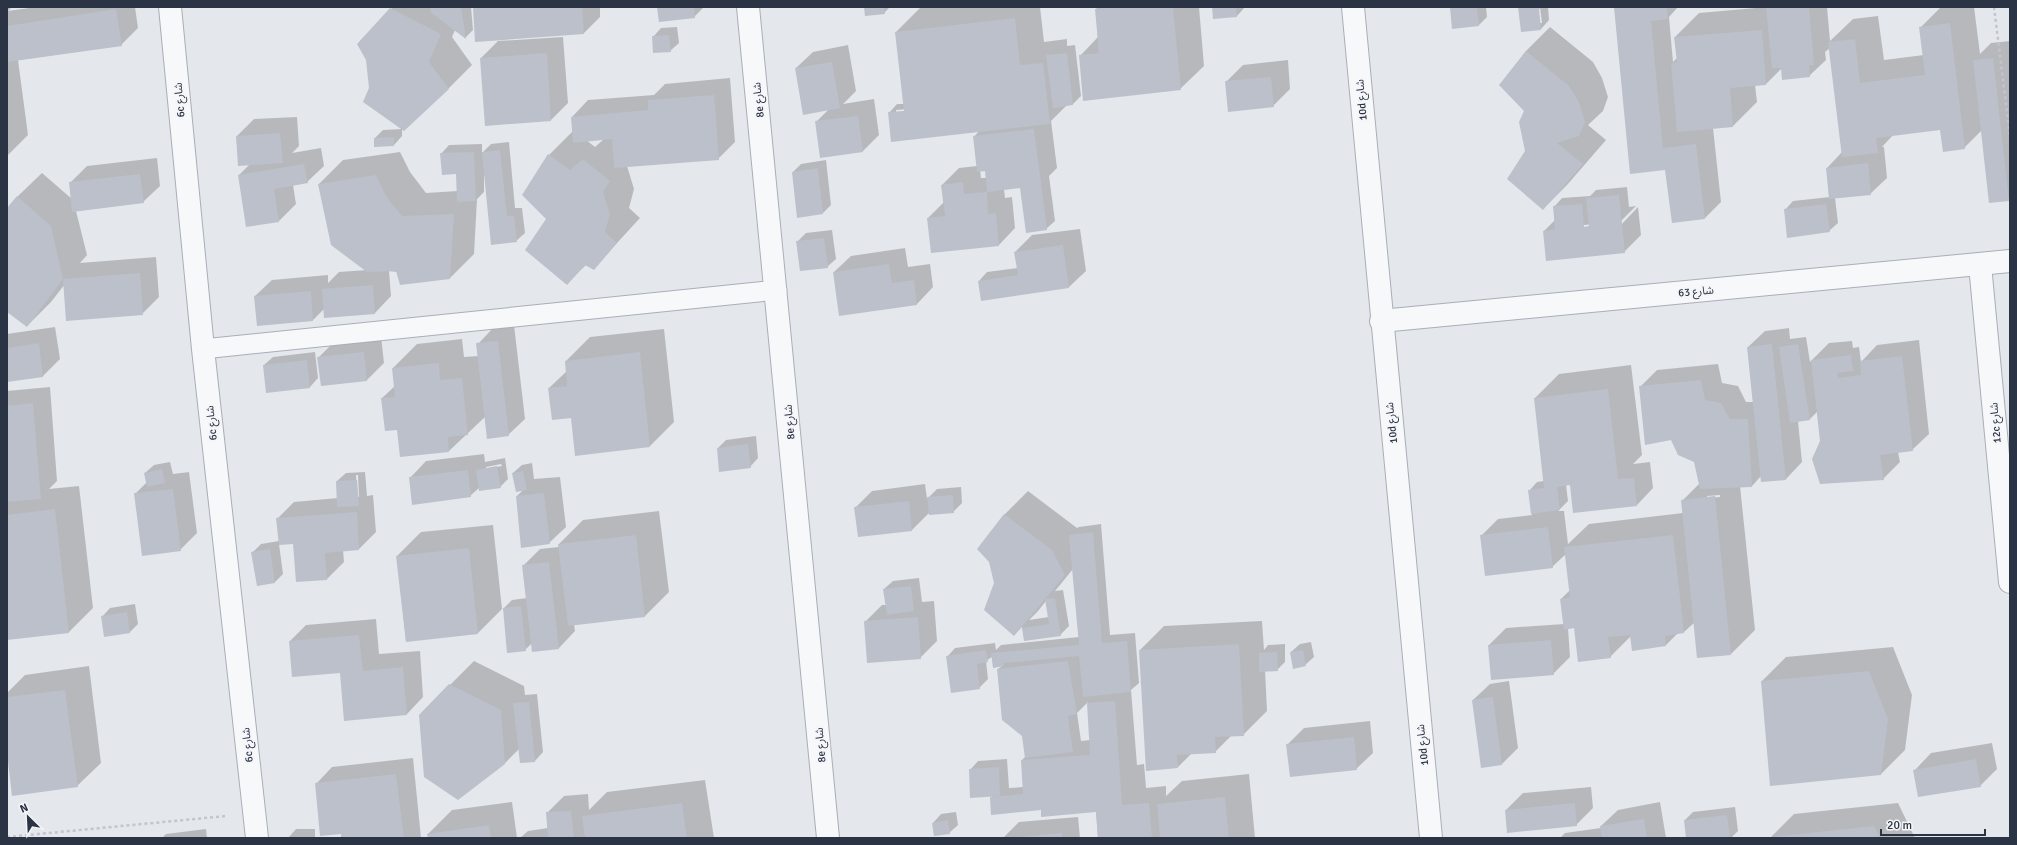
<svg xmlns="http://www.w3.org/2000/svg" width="2017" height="845" font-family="Signika,'Noto Sans Arabic',sans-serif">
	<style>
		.shadow { fill: #0003; fill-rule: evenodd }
		.building { fill: #bbc0ca }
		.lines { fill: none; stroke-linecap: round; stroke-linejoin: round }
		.lane-casing { stroke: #a9aeb7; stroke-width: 21 }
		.street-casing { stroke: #a9aeb7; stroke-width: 24 }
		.path { stroke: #c2c5cb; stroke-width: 2.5; stroke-dasharray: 3 3; stroke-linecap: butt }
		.lane { stroke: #f7f8fa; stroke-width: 19 }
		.street { stroke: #f7f8fa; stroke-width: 22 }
		.labels { text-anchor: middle; stroke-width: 4; stroke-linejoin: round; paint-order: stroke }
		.street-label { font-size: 11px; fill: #2b3445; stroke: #f4f6f9 }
	</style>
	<rect width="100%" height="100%" fill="#e4e7ec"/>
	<g class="shadow">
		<path d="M7 7H12L8 11 36 7H135L138 28 121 45 18 60 28 135 7 156Z"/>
		<path d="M393 7H471L473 30 465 38 455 30 452 37 472 65 448 89 370 88 367 59 358 45Z"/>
		<path d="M474 7H600V17L584 33Z"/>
		<path d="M658 7H704L694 17Z"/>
		<path d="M865 7H890L884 13Z"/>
		<path d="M929 7H1040L1044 42 1067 39V46L1075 45 1081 96 1073 104 1067 105 1051 121 1057 168 1049 176 1055 221 1046 229 1021 187 1004 189 1005 198 1012 197 1015 228 999 245 928 218 944 202 942 185 959 168 977 166 974 137 979 131 889 113 897 104H904L896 32 920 8ZM908 109 909 111 896 113V110ZM980 170H986V178H981Z"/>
		<path d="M1098 7H1199L1204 66 1180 89 1080 56 1098 37 1096 9Z"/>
		<path d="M1213 7H1245L1237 16Z"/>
		<path d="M1451 7H1486L1487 17 1479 25Z"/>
		<path d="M1519 7H1538L1540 23H1542L1540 7H1550H1548L1549 20 1541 29 1522 31Z"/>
		<path d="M1614 7H1678L1669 17 1673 62 1677 58 1675 37 1699 13 1767 7H1827L1830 41 1853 19 1878 16 1884 60 1924 55 1920 28 1941 7H1974L1980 54 1991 43 2010 41V198L2009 200 1982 130 1964 148 1941 129 1894 134 1882 147H1884L1887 178 1870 194 1835 198 1838 223 1829 231 1785 210 1793 201 1830 197 1827 168 1842 152 1830 48 1825 52 1826 60 1809 76 1782 68 1766 84 1755 85 1757 102 1733 126 1713 128 1721 202 1705 218 1666 169Z"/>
		<path d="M677 27 679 43 670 51 653 37 661 28Z"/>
		<path d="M1550 27 1593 62 1602 78 1608 97 1603 111 1588 125 1606 140 1567 185 1543 209 1525 110 1500 85 1526 51Z"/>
		<path d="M563 37 568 103 551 120 481 58 498 41Z"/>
		<path d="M848 45 856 91 843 104 874 99 879 135 862 152 816 122 828 110 796 68 813 52Z"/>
		<path d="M1288 60 1290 89 1273 106 1226 82 1243 65Z"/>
		<path d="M730 78 735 142 718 159 627 166 634 189 629 208 640 218 594 268 586 265 567 283 547 219 524 195 549 155 573 131 572 117 588 100 654 95 665 84ZM604 139 595 147 586 140Z"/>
		<path d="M297 117 299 146 292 153 321 148 324 166 307 182 293 185 296 204 279 221 239 175 250 164 237 136 254 119Z"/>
		<path d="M402 129V136L394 145 375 138 383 130Z"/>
		<path d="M509 142 515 208H522L525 233 516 241 485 176H484V192L477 199 474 254 450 278 389 271 391 296 375 313 324 309 313 320 255 296 272 280 328 275V283L339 272 367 270 319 184 343 160 400 152 410 172 426 193 458 191 457 173 441 154 449 145 482 144V153L491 144Z"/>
		<path d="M157 158 160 186 143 202 76 211 87 255 80 263 156 257 159 297 142 314 65 284 51 302 27 326 7 311V210L18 196 42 173 72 199 70 183 87 166Z"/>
		<path d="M826 160 831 205 823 213 793 172 801 164Z"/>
		<path d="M1627 187 1629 207 1636 206 1617 225 1619 227 1638 207 1641 235 1624 252 1544 231 1555 220 1554 207 1562 198 1590 196 1596 190ZM1594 224V226L1581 228 1584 225Z"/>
		<path d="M1080 229 1086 271 1069 287 979 281 987 272 1018 268 1015 252 1032 235Z"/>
		<path d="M832 230 836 259 827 267 797 242 806 233Z"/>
		<path d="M905 248 908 267 930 264 933 287 917 304 834 272 851 256Z"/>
		<path d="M514 325 525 419 508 435 486 416 449 451 398 429 382 398 395 386 393 368 417 344 462 339 464 357 479 356 478 344 494 327Z"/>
		<path d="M55 327 60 359 43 376 7 381V334Z"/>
		<path d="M1789 328 1790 339 1806 337 1810 362 1829 343 1852 341 1853 348 1859 347 1861 362 1877 345 1919 340 1929 434 1912 450 1898 452 1900 462 1883 479 1821 441 1818 411 1810 419 1798 421 1802 462 1786 479 1761 476 1752 486H1740L1755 630 1731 654 1695 622 1684 632 1678 633 1666 645 1631 636 1610 657 1575 627 1568 628 1570 657 1553 674 1489 645 1506 628 1564 624 1561 599 1570 590 1566 554 1552 567 1481 536 1498 519 1532 515 1529 491 1537 482 1544 481 1535 398 1559 374 1631 365 1642 455 1633 464 1650 462 1653 488 1637 505 1571 484 1566 485 1568 501 1558 511H1564L1568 544 1589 524 1683 513 1682 501 1700 483 1695 461 1640 387 1657 370 1718 364 1722 383 1738 386 1746 402H1754L1748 347 1765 331ZM1720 495V497L1707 498V496Z"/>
		<path d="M664 329 674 422 650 446 572 416 549 388 567 371 566 361 590 337Z"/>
		<path d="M381 336 384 363 367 380 318 358 335 341Z"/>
		<path d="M315 352 318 378 310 387 264 365 273 357Z"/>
		<path d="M50 387 57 481 49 489 79 486 93 608 69 632 7 639V391Z"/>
		<path d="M756 436 758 458 750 467 718 448 726 440Z"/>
		<path d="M484 454 485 462 505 458 508 479 500 487H480L470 496 410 478 426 461ZM501 464 502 466 486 469V467Z"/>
		<path d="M170 462 173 474 189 472 197 533 180 550 135 494 147 482 145 473 154 465Z"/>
		<path d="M532 463 534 479 560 477 566 527 549 543 517 496 523 490 513 473 522 465Z"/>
		<path d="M365 472 367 496 373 495 376 532 359 549 343 550 344 562 327 579 294 543 279 544 283 574 275 582 258 585 252 553 261 544 279 541 277 519 294 502 338 498 337 481 346 473ZM356 475H358L359 497H357Z"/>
		<path d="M925 484 927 499 937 489 961 487 962 503 953 512H930L912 530 859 536 855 508 872 491Z"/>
		<path d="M1028 491 1077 528 1079 527 1101 524 1110 635 1135 633 1139 683 1131 690 1137 765 1144 764 1146 788 1166 786V796L1182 781 1249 774 1255 838H1098L1096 811 1042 809 991 798 993 795 970 770 978 761 1007 759 1009 788 1024 787 1022 760 1026 756 1023 736 998 669 1002 666 993 656 986 661 988 679 979 688 947 657 955 648 995 643 996 650 1001 645 1079 637 1073 569 1055 591 1063 590 1069 626 1060 635 1025 640 1022 627 1014 635 995 583 1004 515ZM1046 601 1049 617 1029 620 1038 611ZM1088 702 1090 740 1081 741 1077 713Z"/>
		<path d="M659 511 669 592 645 616 574 624 575 631 559 648 532 643 525 650 504 608 512 600 527 598 523 566 540 549 559 547V544L583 520Z"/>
		<path d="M493 525 502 609 478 633 406 641 397 556 421 532Z"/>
		<path d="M919 578 922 602 934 601 937 641 920 658 865 622 882 605H886L884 589 893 581Z"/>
		<path d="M135 604 138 624 130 632 102 617 110 608Z"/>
		<path d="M376 619 379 654 420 651 423 697 407 714 341 671 290 641 306 625Z"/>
		<path d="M1262 621 1264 650 1268 645 1285 644V662L1277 670H1265L1267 711 1243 735H1232L1215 752 1192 753 1178 767 1140 650 1164 626Z"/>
		<path d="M1311 642 1314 657 1305 665 1291 652 1300 644Z"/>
		<path d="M1893 647 1912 695 1905 750 1881 774 1762 681 1786 657Z"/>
		<path d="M474 661 524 686 525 695 537 694 543 752 535 761 519 749 504 764 450 685Z"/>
		<path d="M89 666 101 763 77 786 7 746V693L25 675Z"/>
		<path d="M1509 681 1518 748 1502 764 1473 700 1490 684Z"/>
		<path d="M1370 721 1373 753 1356 769 1288 744 1304 728Z"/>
		<path d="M1992 743 1997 769 1980 786 1915 770 1931 753Z"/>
		<path d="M413 758 421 838H342V833L316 784 332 767Z"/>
		<path d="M705 780 714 838H520L528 831 548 828 547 813 564 796 588 794 589 810 607 792Z"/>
		<path d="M1591 787 1593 808 1576 825 1508 831 1506 810 1523 793Z"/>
		<path d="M512 802 517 838H429L428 834 452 810Z"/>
		<path d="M1660 802 1666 838H1560L1565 833 1601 828V826L1618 810Z"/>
		<path d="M1898 803 1915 838H1770L1794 814Z"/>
		<path d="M1735 807 1738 831 1731 838H1687L1685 820 1693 812Z"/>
		<path d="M956 812 958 825 949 833 934 835 933 823 941 814Z"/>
		<path d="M1078 817 1080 838H1003L1019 822Z"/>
		<path d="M206 829 207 838H162L166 834Z"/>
		<path d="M296 829H315V838H288Z"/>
	</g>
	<g class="building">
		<path d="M431 7H461L466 39 430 12Z"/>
		<path d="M473 7H582L584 34 475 42Z"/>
		<path d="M657 7H694L695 18 659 22Z"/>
		<path d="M864 7H884L885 14 865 16Z"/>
		<path d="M1113 7H1173L1181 90 1083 101 1079 55 1099 53 1095 9Z"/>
		<path d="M1212 7H1236L1237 17 1213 19Z"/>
		<path d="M1450 7H1477L1479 26 1452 29Z"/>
		<path d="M1518 7H1550L1539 9 1541 30 1521 32Z"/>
		<path d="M1614 7H1667L1668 19 1651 21 1663 148 1696 144 1705 219 1672 223 1665 170 1630 174Z"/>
		<path d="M1766 7H1809L1814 65H1809L1810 77 1782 80 1781 68H1772Z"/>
		<path d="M390 8 441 34 429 62 449 89 404 131 363 102 369 88 366 60 357 44Z"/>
		<path d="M116 9 122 46 7 62V26Z"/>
		<path d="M1015 18 1020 65 1043 63 1050 124 891 142 888 112 904 111 895 32Z"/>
		<path d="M1950 23 1965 149 1943 152 1940 130 1876 138 1878 153 1842 157 1828 42 1855 39 1860 83 1925 75 1919 27Z"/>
		<path d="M1762 30 1766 85 1730 88 1733 127 1677 132 1671 63 1677 62 1674 37Z"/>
		<path d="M669 35 671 52 653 53 652 36Z"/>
		<path d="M1526 51 1569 86 1579 102 1585 122 1579 136 1557 143 1583 164 1543 210 1507 179 1525 151 1519 122 1524 111 1499 85Z"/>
		<path d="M547 53 551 121 485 126 480 58Z"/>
		<path d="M1067 53 1073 105 1053 108 1046 55Z"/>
		<path d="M1993 58 2009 201 1989 203 1973 60Z"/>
		<path d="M832 62 840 108 803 115 795 68Z"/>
		<path d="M1271 77 1274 107 1228 112 1225 81Z"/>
		<path d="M714 95 719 160 614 168 612 139 573 143 571 117 648 110V100Z"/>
		<path d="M858 116 863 152 820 158 815 121Z"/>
		<path d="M1034 129 1047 230 1026 233 1020 188 987 192 988 214 996 213 999 246 931 253 927 218 945 216 941 185 963 182 964 194 987 192 985 171 977 172 973 136Z"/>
		<path d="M280 133 283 163 238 166 236 136Z"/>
		<path d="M394 137V146L374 147V138Z"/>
		<path d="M500 150 507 216H514L517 242 491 245 482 152Z"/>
		<path d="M474 152 476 201 457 202 456 174 442 175 440 153Z"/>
		<path d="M548 154 570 170 583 159 610 181 603 192 610 214 605 232 617 243 594 270 585 265 567 285 525 250 546 219 522 195Z"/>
		<path d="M1868 163 1871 195 1829 199 1826 168Z"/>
		<path d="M304 164 308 183 274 189 279 222 246 227 238 175Z"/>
		<path d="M818 168 823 214 797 218 792 172Z"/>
		<path d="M140 174 144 203 72 212 69 182Z"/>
		<path d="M376 175 386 196 402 216 454 214 450 279 400 285 396 271 367 272 331 245 318 184Z"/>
		<path d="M1619 195 1625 253 1546 261 1543 231 1555 229 1553 206 1582 204 1584 227 1589 226 1586 198Z"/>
		<path d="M17 196 51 226 63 279 27 327 7 312V208Z"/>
		<path d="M1826 204 1830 232 1787 238 1784 209Z"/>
		<path d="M824 238 828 268 800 271 796 241Z"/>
		<path d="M1063 245 1069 288 981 301 978 281 1018 275 1014 252Z"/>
		<path d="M889 264 892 283 914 280 917 305 839 316 833 272Z"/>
		<path d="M140 273 143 315 66 321 63 279Z"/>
		<path d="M373 285 375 314 324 318 322 289Z"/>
		<path d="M311 291 313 321 257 326 254 296Z"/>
		<path d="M498 341 509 436 487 439 476 343Z"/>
		<path d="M39 343 43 377 7 382V348Z"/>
		<path d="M1772 344 1786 480 1761 482 1747 347Z"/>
		<path d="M1798 344 1810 420 1790 423 1779 347Z"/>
		<path d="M364 352 367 381 321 386 317 357Z"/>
		<path d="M640 352 650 447 575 456 571 418 552 420 548 388 567 386 565 361Z"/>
		<path d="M1851 355 1853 371 1837 373 1838 378 1861 375 1860 361 1902 356 1913 451 1880 455 1884 480 1820 484 1812 459 1820 441 1811 360Z"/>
		<path d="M307 360 310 388 266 393 263 365Z"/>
		<path d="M439 363 440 380 462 378 468 435 448 437 449 452 400 457 397 430 385 431 381 398 395 397 392 368Z"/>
		<path d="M1701 380 1705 400 1721 403 1730 419H1748L1752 487 1700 489 1694 462 1678 455 1671 440 1645 445 1639 386Z"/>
		<path d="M1608 389 1618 479 1634 478 1637 506 1573 513 1570 485 1557 487 1560 510 1531 514 1528 490 1544 488 1534 398Z"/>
		<path d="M33 403 41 499 7 502V406Z"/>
		<path d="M748 444 751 468 719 472 717 448Z"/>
		<path d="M497 466 501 488 479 491 476 470Z"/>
		<path d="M162 469 165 483 147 487 144 473Z"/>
		<path d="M468 470 471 497 412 505 409 477Z"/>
		<path d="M523 471 527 490 516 492 512 473Z"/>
		<path d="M357 480 359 506 337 507 336 481Z"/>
		<path d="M173 489 181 551 142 556 134 493Z"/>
		<path d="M544 493 550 544 521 548 516 496Z"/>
		<path d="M953 495 954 513 929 515 927 497Z"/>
		<path d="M1715 496 1731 655 1697 658 1681 500Z"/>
		<path d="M909 501 912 531 858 537 854 507Z"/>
		<path d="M55 509 69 633 7 640V515Z"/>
		<path d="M357 512 359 550 325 553 327 580 296 582 293 544 279 545 276 518Z"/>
		<path d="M1004 514 1052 550 1065 575 1045 599 1055 598 1061 636 1024 641 1022 628 1049 624 1045 599 1014 636 984 610 994 583 989 562 977 549Z"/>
		<path d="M1548 527 1553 568 1485 576 1480 535Z"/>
		<path d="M1093 532 1102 643 1127 641 1131 692 1083 697 1079 656 1004 663V666L993 668 991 653 1079 645 1069 535Z"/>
		<path d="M636 535 645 617 568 626 558 544Z"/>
		<path d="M1673 535 1684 633 1665 636 1666 646 1632 651 1630 635 1608 637 1611 658 1578 662 1574 628 1564 630 1560 599 1570 598 1564 547Z"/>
		<path d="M469 548 478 634 406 642 396 556Z"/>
		<path d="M270 549 275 583 257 586 251 552Z"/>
		<path d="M549 562 559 649 532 652 522 565Z"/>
		<path d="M911 586 914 611 887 615 883 589Z"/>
		<path d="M521 606 526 651 507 653 503 608Z"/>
		<path d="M127 612 130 633 104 637 101 616Z"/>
		<path d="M918 617 921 659 867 663 864 621Z"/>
		<path d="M359 635 363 671 403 667 407 715 344 721 340 673 292 677 289 641Z"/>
		<path d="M1551 640 1554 675 1491 680 1488 645Z"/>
		<path d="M1239 644 1244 736 1215 737 1216 753 1177 755 1178 768 1146 771 1139 650Z"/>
		<path d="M986 650 988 662 977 664 980 689 951 693 946 656Z"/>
		<path d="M1303 650 1306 666 1293 669 1290 652Z"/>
		<path d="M1277 652 1278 671 1259 672V653Z"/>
		<path d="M1068 661 1077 714 1068 716 1073 752 1025 758 1022 736 1002 720 997 669Z"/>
		<path d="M1869 671 1888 719 1881 775 1770 786 1761 681Z"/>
		<path d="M449 684 501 710 505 764 458 800 424 777 419 715Z"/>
		<path d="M65 690 78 787 12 796 7 753V697Z"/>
		<path d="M1493 697 1502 765 1481 768 1472 700Z"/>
		<path d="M1115 701 1122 805 1149 803 1152 838H1098L1096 812 1041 817V810L991 815 990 797 1023 794 1021 760 1090 755 1087 703Z"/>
		<path d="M529 702 535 762 520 763 513 703Z"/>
		<path d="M1354 737 1357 770 1290 777 1286 744Z"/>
		<path d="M1976 759 1981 787 1918 797 1913 770Z"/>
		<path d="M999 767 1000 796 970 798 969 769Z"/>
		<path d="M396 774 404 838H341V834L320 836 315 783Z"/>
		<path d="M1225 797 1229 838H1160L1157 804Z"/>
		<path d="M682 803 687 838H585L582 816Z"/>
		<path d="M1575 803 1577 826 1507 833 1505 810Z"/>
		<path d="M571 811 574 838H548L546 812Z"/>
		<path d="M1727 815 1730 838H1686L1684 820Z"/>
		<path d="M1644 819 1647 838H1602L1600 826Z"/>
		<path d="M948 820 950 834 934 836 932 823Z"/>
		<path d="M489 825 491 838H428L427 834Z"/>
		<path d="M1874 826 1880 838H1772V837Z"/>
		<path d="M1062 833V838H1018V837Z"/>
	</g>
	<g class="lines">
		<g class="lane-casing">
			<path id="lane" d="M203 349 777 290"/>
		</g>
		<g class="street-casing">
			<g id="street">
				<path d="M170 7 203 349 257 838"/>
				<path d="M748 7 828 838"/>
				<path d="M1353 7 1431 838"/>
				<path d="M1980 265 2010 582"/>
				<path d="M1381 321 2010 261"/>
			</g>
		</g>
		<g class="path">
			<path d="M1994 7 2010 137"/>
			<path d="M7 837 226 816"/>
		</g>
		<use href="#lane" class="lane"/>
		<use href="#street" class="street"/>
	</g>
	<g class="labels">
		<g class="street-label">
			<text transform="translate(179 100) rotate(-95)" y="4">6c شارع</text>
			<text transform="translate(758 100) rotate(-96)" y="4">8e شارع</text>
			<text transform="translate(1361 100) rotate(-95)" y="4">10d شارع</text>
			<text transform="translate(1696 291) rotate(-5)" y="4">شارع 63</text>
			<text transform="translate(789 422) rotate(-95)" y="4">8e شارع</text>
			<text transform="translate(211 423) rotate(-96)" y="4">6c شارع</text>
			<text transform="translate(1391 423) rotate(-96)" y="4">10d شارع</text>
			<text transform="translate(1995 423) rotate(-95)" y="4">12c شارع</text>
			<text transform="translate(247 745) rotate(-96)" y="4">6c شارع</text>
			<text transform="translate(820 745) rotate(-95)" y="4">8e شارع</text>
			<text transform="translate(1422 745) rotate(-96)" y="4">10d شارع</text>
		</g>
	</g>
	<rect width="2017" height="845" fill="none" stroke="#2b3445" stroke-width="16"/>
	<g transform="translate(28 817) rotate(336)" stroke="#f4f6f9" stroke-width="3" paint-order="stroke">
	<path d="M0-3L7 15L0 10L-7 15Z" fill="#2b3445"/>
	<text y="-6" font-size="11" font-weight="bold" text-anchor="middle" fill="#2b3445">N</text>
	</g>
	<path d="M1881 829v6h104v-6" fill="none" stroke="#2b3445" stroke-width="2"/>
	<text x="1887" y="829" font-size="12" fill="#2b3445" stroke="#f4f6f9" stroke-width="3" paint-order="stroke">20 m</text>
</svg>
